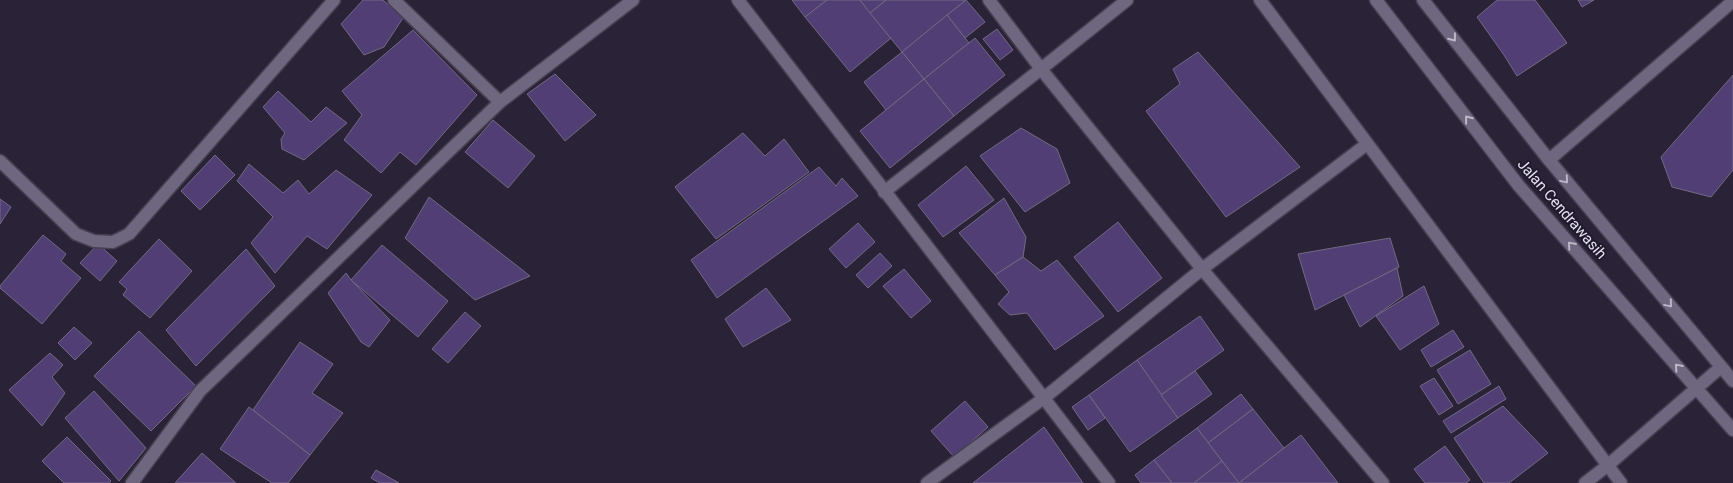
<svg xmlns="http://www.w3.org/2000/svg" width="1733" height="483" font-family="Roboto,sans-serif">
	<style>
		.building { fill: #513e75; stroke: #716a82 }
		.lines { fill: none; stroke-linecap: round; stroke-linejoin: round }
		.minor-casing { stroke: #453f50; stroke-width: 15 }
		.secondary-casing { stroke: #453f50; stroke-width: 15 }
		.minor { stroke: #6e677f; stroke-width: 12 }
		.secondary { stroke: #6e677f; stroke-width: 12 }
		.oneway { stroke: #bbb6c8 }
		.labels { text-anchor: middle; stroke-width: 4; stroke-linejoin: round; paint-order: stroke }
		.street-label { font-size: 15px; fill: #e5e1ef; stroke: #201a2d }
	</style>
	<rect width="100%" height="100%" fill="#2a2337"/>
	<g class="building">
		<path d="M363 0H383L403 18 384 47 364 55 341 24Z"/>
		<path d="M792 0H827L805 17Z"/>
		<path d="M827 0H860L891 38 850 72 805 17Z"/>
		<path d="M860 0H886L870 13Z"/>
		<path d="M886 0H966L902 52 870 13Z"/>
		<path d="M966 0 985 22 965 38 947 15Z"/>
		<path d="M1497 0H1535L1567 43 1517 76 1504 55 1477 17Z"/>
		<path d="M1578 0H1594L1582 7Z"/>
		<path d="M947 15 969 43 924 79 902 52Z"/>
		<path d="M997 29 1013 50 1000 60 983 39Z"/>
		<path d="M413 30 477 95 416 165 400 152 381 173 344 140 362 115 342 91Z"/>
		<path d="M975 38 1005 75 954 116 924 79Z"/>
		<path d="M902 52 924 79 886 110 864 82Z"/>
		<path d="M1198 52 1300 167 1226 217 1146 111 1180 84 1173 69Z"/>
		<path d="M555 74 596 115 565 141 527 94Z"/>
		<path d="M1733 75V170L1711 197 1672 187 1661 157Z"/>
		<path d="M924 79 954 116 890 168 860 131Z"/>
		<path d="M278 91 311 122 326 107 347 123 304 160 282 149 281 139 285 133 263 107Z"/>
		<path d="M493 120 535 156 508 188 465 152Z"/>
		<path d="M1021 128 1057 149 1070 183 1025 212 980 156Z"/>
		<path d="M743 133 765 156 784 139 809 172 716 239 675 187Z"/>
		<path d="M215 155 235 175 200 210 181 191Z"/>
		<path d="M249 164 283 193 298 180 309 194 336 170 372 195 327 249 307 236 275 273 251 243 273 217 237 181Z"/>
		<path d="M966 166 994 200 943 237 918 205Z"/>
		<path d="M819 167 836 186 842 178 858 196 717 298 691 260Z"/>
		<path d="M429 197 530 276 475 300 405 238Z"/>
		<path d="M1004 198 1026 237 1023 257 995 275 959 233Z"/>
		<path d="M0 199 11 207 0 224Z"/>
		<path d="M1118 222 1162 278 1118 312 1074 257Z"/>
		<path d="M858 223 875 242 846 268 829 249Z"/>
		<path d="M43 235 66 254 61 261 81 278 42 324 0 288V286Z"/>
		<path d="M1390 238 1399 267 1315 310 1298 254Z"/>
		<path d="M159 239 192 271 150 318 123 295 127 289 119 282Z"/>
		<path d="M98 244 117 261 100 281 80 263Z"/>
		<path d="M382 245 448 301 418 337 351 280Z"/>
		<path d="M246 249 275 286 196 366 166 330Z"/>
		<path d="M880 253 892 266 868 288 856 275Z"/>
		<path d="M1023 257 1041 271 1057 260 1104 316 1055 350 1027 313 1010 315 998 304 1009 292 995 275Z"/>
		<path d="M1397 268 1403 296 1360 327 1344 295Z"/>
		<path d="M904 269 931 301 911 318 883 286Z"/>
		<path d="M346 273 351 280 390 320 369 347 361 342 328 293Z"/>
		<path d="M1424 286 1439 324 1400 350 1376 316Z"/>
		<path d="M766 288 791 320 743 347 725 319Z"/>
		<path d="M465 312 481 326 448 363 432 349Z"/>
		<path d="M1200 316 1224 350 1161 395 1137 360Z"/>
		<path d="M74 327 92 343 75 360 58 343Z"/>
		<path d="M1453 330 1464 347 1431 367 1421 350Z"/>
		<path d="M139 331 196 386 151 431 94 376Z"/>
		<path d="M300 342 333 364 312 393 343 413 310 455 253 410Z"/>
		<path d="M1470 350 1491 384 1458 404 1437 370Z"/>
		<path d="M50 353 63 365 52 377 65 393 42 426 9 390Z"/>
		<path d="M1137 360 1178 418 1130 452 1089 395Z"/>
		<path d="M1195 371 1212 394 1178 418 1161 395Z"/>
		<path d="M1434 378 1453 406 1439 415 1420 386Z"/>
		<path d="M1499 386 1506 399 1451 433 1443 421Z"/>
		<path d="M94 391 146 448 119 481 65 418Z"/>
		<path d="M1241 394 1253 409 1208 443 1197 428Z"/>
		<path d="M1089 395 1105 418 1088 430 1072 407Z"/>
		<path d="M965 401 988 427 954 457 931 431Z"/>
		<path d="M1503 406 1548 453 1509 483H1484L1454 438Z"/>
		<path d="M249 407 310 455 288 483H272L220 449Z"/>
		<path d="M1253 409 1284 448 1239 483 1208 443Z"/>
		<path d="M1044 427 1083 483H973Z"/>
		<path d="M1197 428 1222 461 1194 483H1172L1154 460Z"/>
		<path d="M1301 435 1338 483H1239L1284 448Z"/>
		<path d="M67 437 111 481 109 483H64L42 461Z"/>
		<path d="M1445 446 1470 480 1466 483H1425L1414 469Z"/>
		<path d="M202 453 236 483H175Z"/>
		<path d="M1154 460 1172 483H1141L1135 475Z"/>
		<path d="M1222 461 1239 483H1194Z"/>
		<path d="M376 470 399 483H380L371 478Z"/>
	</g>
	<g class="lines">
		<g class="minor-casing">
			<g id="minor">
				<path d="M394 0 500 102"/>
				<path d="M738 0 1109 483"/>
				<path d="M989 0 1041 69 1202 269 1367 144"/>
				<path d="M1260 0 1621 483"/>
				<path d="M1549 160 1733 1"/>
				<path d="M0 161 76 234 94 241 113 242 129 234 334 0"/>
				<path d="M884 192 1041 69 1127 0"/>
				<path d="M132 483 200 391 500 102 633 0"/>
				<path d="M927 483 1044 398 1202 269 1383 483"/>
				<path d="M1585 483 1607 466 1721 367"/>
			</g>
		</g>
		<g class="secondary-casing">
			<g id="secondary">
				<path d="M1376 0 1519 186 1733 430"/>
				<path d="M1423 0 1549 160 1733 381"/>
			</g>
		</g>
		<use href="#minor" class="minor"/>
		<use href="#secondary" class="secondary"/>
	</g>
	<defs><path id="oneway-chevron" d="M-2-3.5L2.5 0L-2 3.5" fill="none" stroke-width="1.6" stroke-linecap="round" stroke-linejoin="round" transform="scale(1.25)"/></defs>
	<g class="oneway">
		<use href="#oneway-chevron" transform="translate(1453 38) rotate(52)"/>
		<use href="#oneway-chevron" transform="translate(1468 119) rotate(-128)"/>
		<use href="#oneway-chevron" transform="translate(1565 180) rotate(50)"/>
		<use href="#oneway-chevron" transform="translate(1571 245) rotate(-131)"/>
		<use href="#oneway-chevron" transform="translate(1669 304) rotate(50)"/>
		<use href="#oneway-chevron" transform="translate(1678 367) rotate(-131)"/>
	</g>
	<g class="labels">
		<g class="street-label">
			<text transform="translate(1562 209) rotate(49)" y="5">Jalan Cendrawasih</text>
		</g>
	</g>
</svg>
